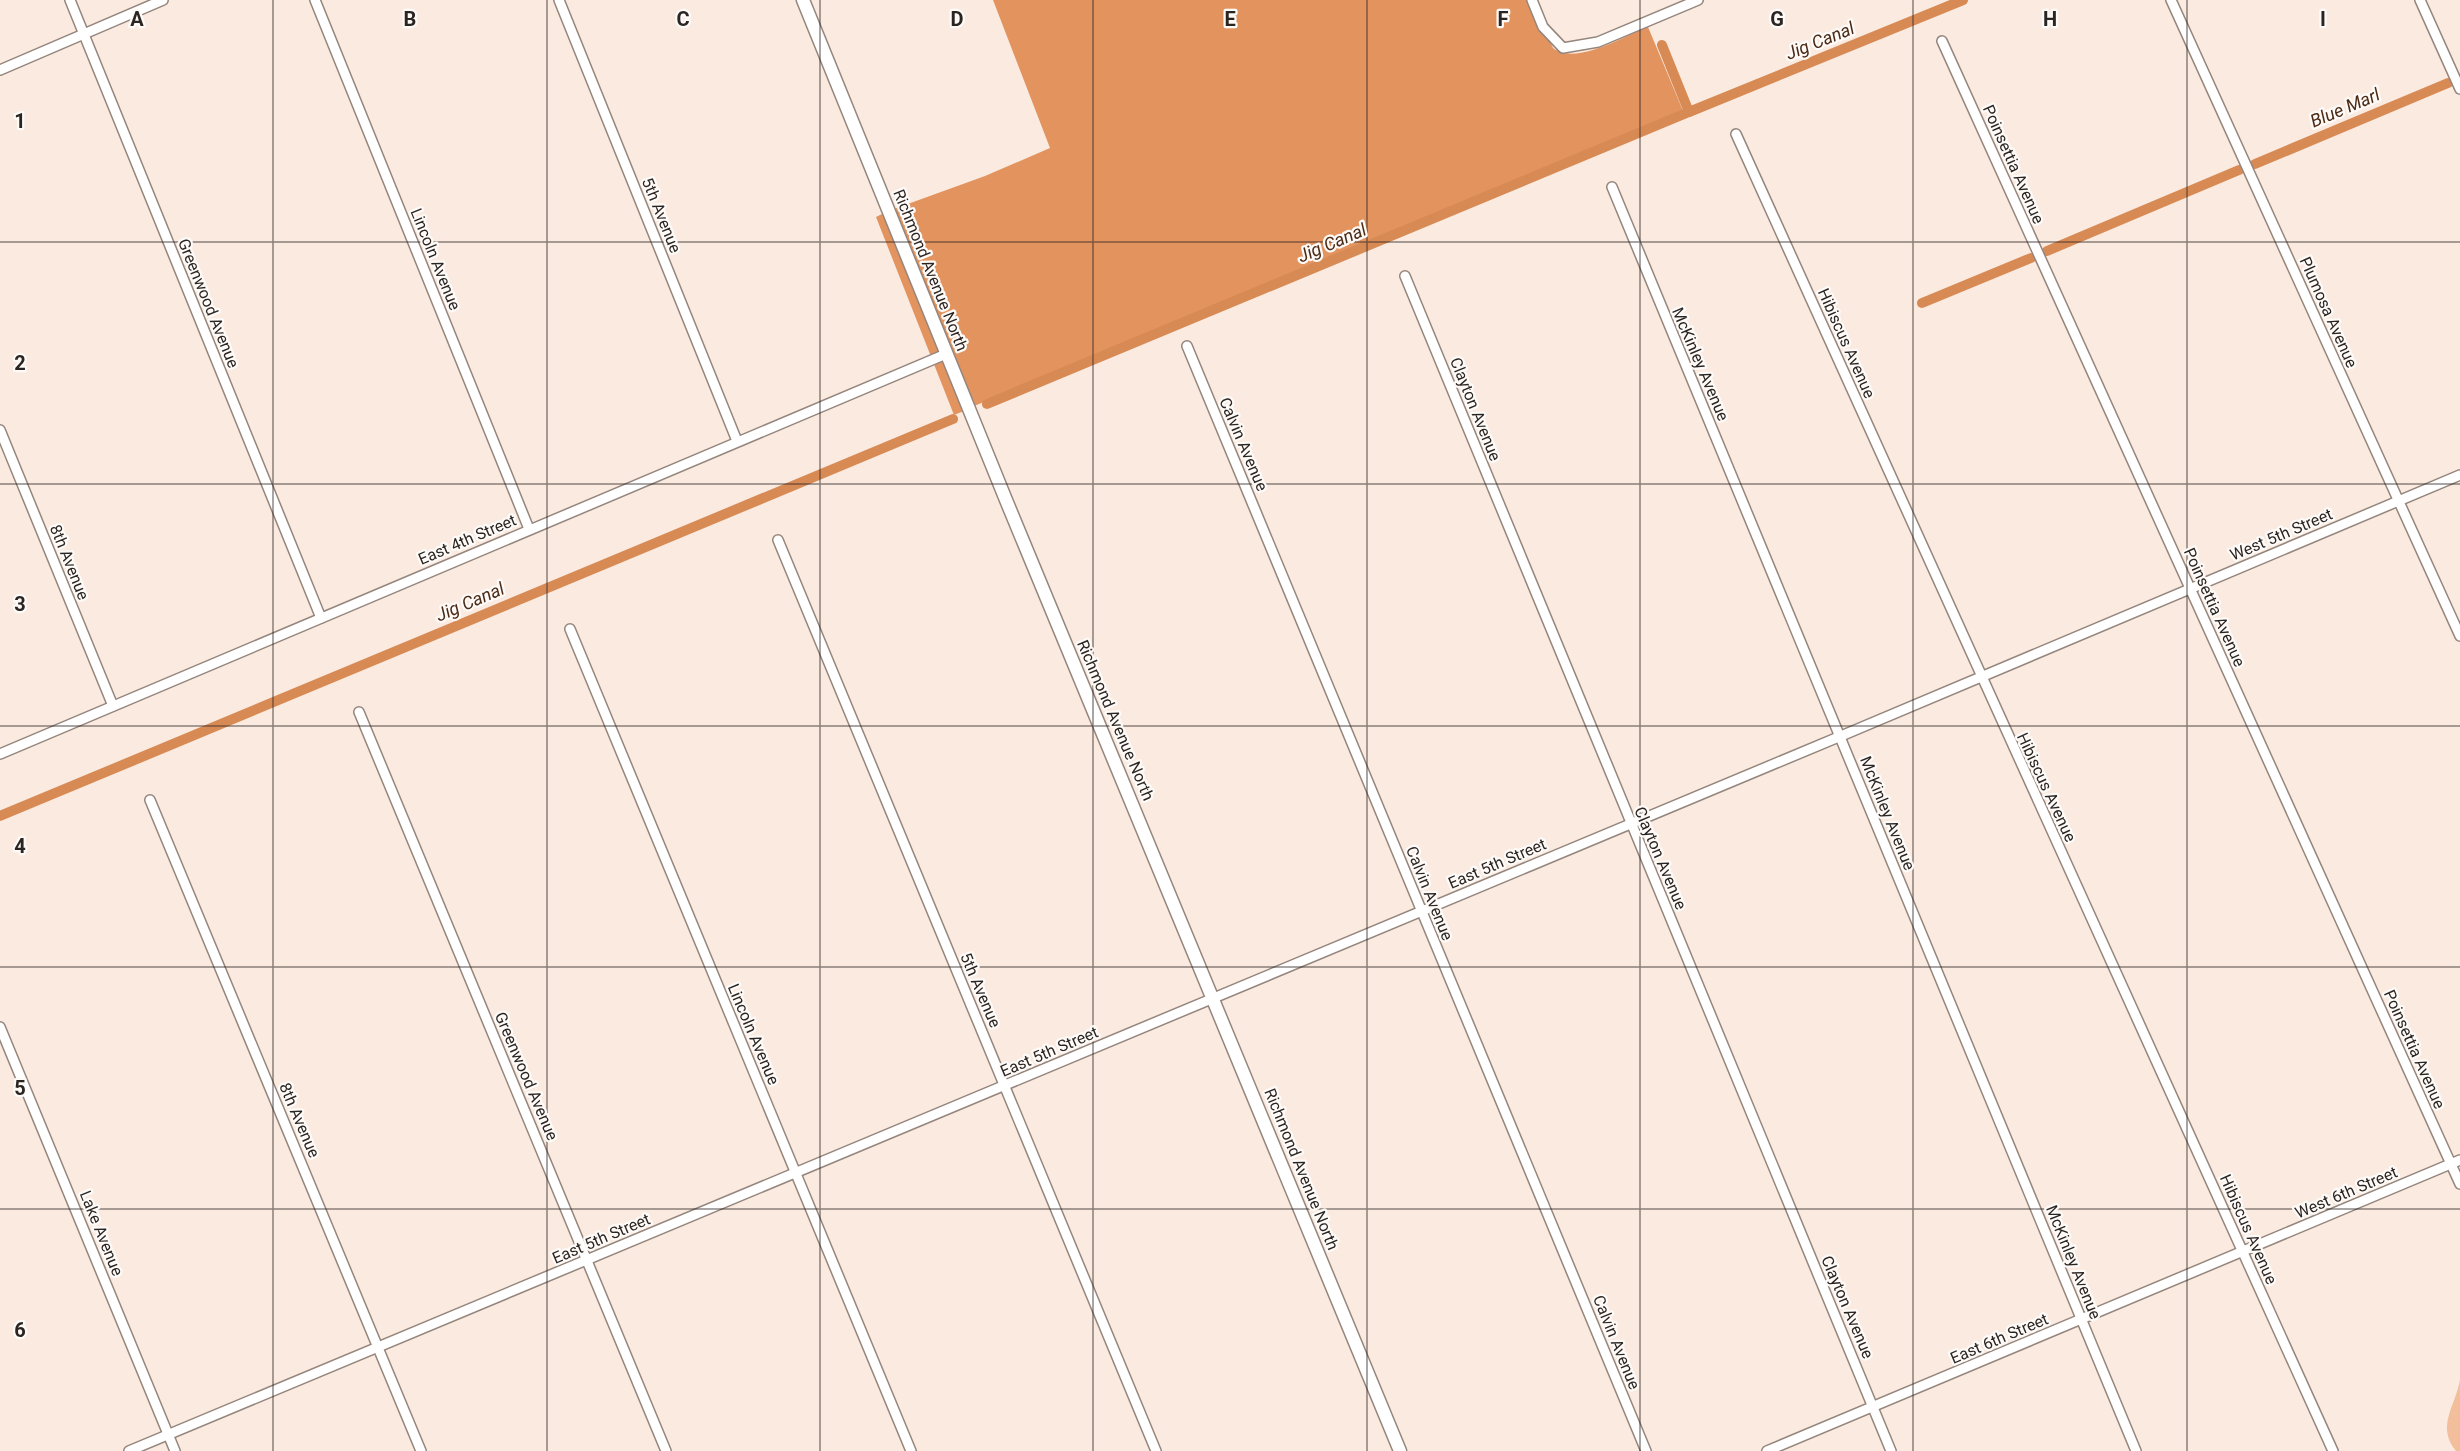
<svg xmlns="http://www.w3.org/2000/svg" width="2460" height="1451" font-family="Roboto,sans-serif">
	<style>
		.green { fill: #f2be9c }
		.forest { fill: #e2935e }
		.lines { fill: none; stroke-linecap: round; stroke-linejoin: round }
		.canal { stroke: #d88a55; stroke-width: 10 }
		.minor-casing { stroke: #95867d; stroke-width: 12 }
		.tertiary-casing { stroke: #95867d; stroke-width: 15 }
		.minor { stroke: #fff; stroke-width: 9 }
		.tertiary { stroke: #fff; stroke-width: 12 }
		.grid { fill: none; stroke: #2b2522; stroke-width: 1.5; stroke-opacity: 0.55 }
		.labels { text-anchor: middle; stroke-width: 4.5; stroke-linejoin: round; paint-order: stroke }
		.street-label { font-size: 16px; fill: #2b2522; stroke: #fdfaf8 }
		.water-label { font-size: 18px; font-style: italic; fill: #4b2b15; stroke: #fdfaf8 }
		.grid-label { font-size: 20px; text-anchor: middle; font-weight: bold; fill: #2b2522; stroke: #fdfaf8; stroke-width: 4.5; stroke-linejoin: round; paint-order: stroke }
	</style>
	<rect width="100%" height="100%" fill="#faeae0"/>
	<path class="green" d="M2460 1380V1451H2456C2436 1426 2455 1407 2460 1380Z"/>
	<g class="forest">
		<path d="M993 0H1530L1553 48C1576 66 1624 36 1648 27L1686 118 974 406 894 209 985 176 1050 148Z"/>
		<path d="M884 213 964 411 954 415 876 217Z"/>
	</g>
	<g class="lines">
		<g class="canal">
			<path d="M1689 112 1963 0"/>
			<path d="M2255 164 2448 83"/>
			<path d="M2047 251 2239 170"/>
			<path d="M1922 303 2031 258"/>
			<path d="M987 404 1689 112 1662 45"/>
			<path d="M0 816 953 419"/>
		</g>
		<g class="minor-casing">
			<g id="minor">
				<path d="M70 0 321 618"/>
				<path d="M315 0 529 529"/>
				<path d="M559 0 737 441"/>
				<path d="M1532 0 1543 27 1563 48 1598 42 1698 0"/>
				<path d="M2171 0 2460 636"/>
				<path d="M2420 0 2460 89"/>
				<path d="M1942 41 2460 1184"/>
				<path d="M0 70 163 0"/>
				<path d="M1736 134 2333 1451"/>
				<path d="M1612 187 2136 1451"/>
				<path d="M1405 276 1891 1451"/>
				<path d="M1187 346 1646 1451"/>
				<path d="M0 430 113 706"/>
				<path d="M778 540 1156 1451"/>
				<path d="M570 629 911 1451"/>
				<path d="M359 712 666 1451"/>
				<path d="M0 754 946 354"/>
				<path d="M150 800 421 1451"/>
				<path d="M0 1027 175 1451"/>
				<path d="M129 1451 1841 736 2460 475"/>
				<path d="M1767 1451 2460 1160"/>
			</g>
		</g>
		<g class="tertiary-casing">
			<path id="tertiary" d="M803 0 1006 500 1400 1451"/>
		</g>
		<use href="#minor" class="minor"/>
		<use href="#tertiary" class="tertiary"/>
	</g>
	<path class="grid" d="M273 0V1451M547 0V1451M820 0V1451M1093 0V1451M1367 0V1451M1640 0V1451M1913 0V1451M2187 0V1451M0 242H2460M0 484H2460M0 726H2460M0 967H2460M0 1209H2460"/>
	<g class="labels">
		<g class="street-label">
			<text transform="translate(2014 164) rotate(66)" y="6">Poinsettia Avenue</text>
			<text transform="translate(662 215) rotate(68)" y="6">5th Avenue</text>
			<text transform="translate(436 259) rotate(68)" y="6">Lincoln Avenue</text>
			<text transform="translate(931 270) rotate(68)" y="6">Richmond Avenue North</text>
			<text transform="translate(209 303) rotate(68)" y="6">Greenwood Avenue</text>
			<text transform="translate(2329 312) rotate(66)" y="6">Plumosa Avenue</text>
			<text transform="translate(1847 343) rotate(66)" y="6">Hibiscus Avenue</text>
			<text transform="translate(1701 364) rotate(67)" y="6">McKinley Avenue</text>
			<text transform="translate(1476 409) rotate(68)" y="6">Clayton Avenue</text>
			<text transform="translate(1244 444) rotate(67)" y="6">Calvin Avenue</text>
			<text transform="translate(2281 534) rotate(-23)" y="6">West 5th Street</text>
			<text transform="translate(467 539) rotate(-23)" y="6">East 4th Street</text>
			<text transform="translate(70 562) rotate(68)" y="6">8th Avenue</text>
			<text transform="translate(2215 607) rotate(66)" y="6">Poinsettia Avenue</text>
			<text transform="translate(1116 720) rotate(67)" y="6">Richmond Avenue North</text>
			<text transform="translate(2047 787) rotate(65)" y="6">Hibiscus Avenue</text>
			<text transform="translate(1888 813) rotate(68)" y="6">McKinley Avenue</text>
			<text transform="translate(1661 858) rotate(67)" y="6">Clayton Avenue</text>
			<text transform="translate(1497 863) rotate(-23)" y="6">East 5th Street</text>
			<text transform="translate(1430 893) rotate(68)" y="6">Calvin Avenue</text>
			<text transform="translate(981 990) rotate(67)" y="6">5th Avenue</text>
			<text transform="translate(754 1034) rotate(67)" y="6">Lincoln Avenue</text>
			<text transform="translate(2415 1049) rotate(66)" y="6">Poinsettia Avenue</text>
			<text transform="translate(1049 1051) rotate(-23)" y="6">East 5th Street</text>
			<text transform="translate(527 1076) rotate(67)" y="6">Greenwood Avenue</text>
			<text transform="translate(300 1120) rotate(67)" y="6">8th Avenue</text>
			<text transform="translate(1302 1169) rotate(68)" y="6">Richmond Avenue North</text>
			<text transform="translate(2346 1192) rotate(-23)" y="6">West 6th Street</text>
			<text transform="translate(2249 1229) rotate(66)" y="6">Hibiscus Avenue</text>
			<text transform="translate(102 1233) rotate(68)" y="6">Lake Avenue</text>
			<text transform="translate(601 1238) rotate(-23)" y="6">East 5th Street</text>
			<text transform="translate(2074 1262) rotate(68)" y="6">McKinley Avenue</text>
			<text transform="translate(1848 1307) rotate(67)" y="6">Clayton Avenue</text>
			<text transform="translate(1999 1338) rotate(-23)" y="6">East 6th Street</text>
			<text transform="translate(1617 1342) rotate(68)" y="6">Calvin Avenue</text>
		</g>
		<g class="water-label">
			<text transform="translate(1820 41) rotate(-22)" y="6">Jig Canal</text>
			<text transform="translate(2345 108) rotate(-23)" y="6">Blue Marl</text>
			<text transform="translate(1332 243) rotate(-23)" y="6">Jig Canal</text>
			<text transform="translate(470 602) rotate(-23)" y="6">Jig Canal</text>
		</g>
	</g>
	<g class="grid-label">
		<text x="137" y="26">A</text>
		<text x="410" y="26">B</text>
		<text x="683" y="26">C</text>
		<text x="957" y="26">D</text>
		<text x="1230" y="26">E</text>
		<text x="1503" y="26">F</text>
		<text x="1777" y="26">G</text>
		<text x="2050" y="26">H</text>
		<text x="2323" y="26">I</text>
		<text x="20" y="128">1</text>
		<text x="20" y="370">2</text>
		<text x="20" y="611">3</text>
		<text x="20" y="853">4</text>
		<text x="20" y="1095">5</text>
		<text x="20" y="1337">6</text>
	</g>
</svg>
